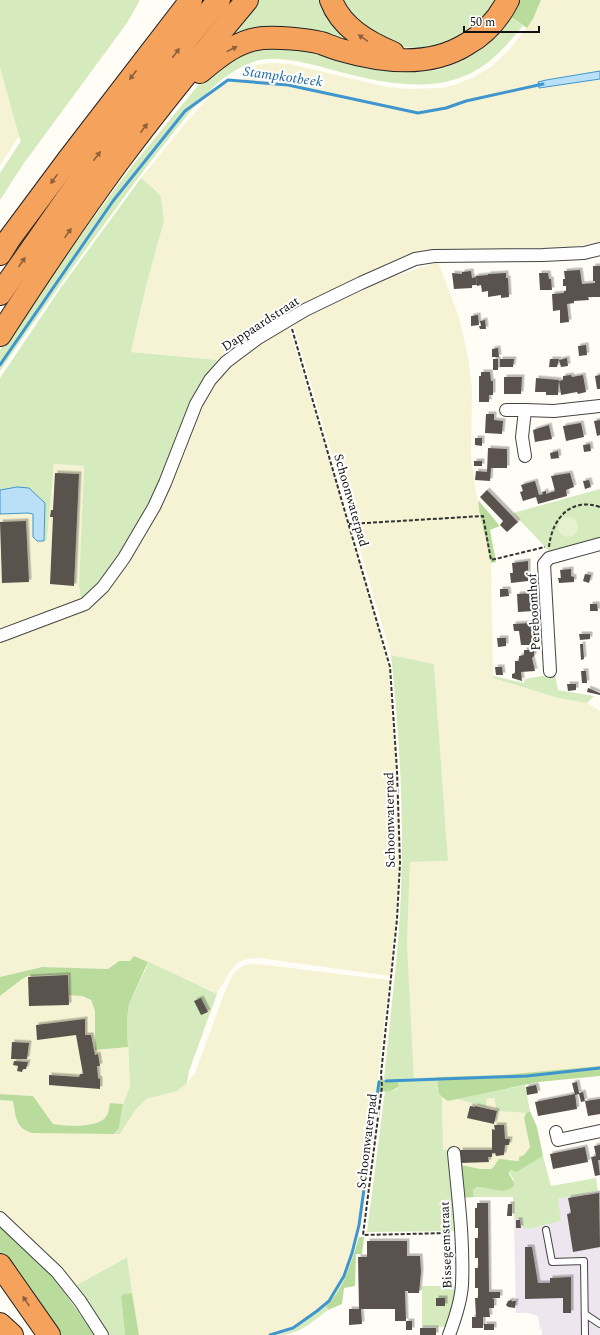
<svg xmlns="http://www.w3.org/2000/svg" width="600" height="1335" font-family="Spectral,serif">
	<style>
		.industrial { fill: #eee6ef }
		.farmland { fill: #f6f3d4 }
		.green { fill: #d5ebbd }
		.forest { fill: #b9dc9c }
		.pitch { fill: #e6f2cf }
		.water { fill: #b9e0f7; stroke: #3f96cf }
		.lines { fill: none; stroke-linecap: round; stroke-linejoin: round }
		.stream { stroke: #3f96cf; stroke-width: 3 }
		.building { fill: #5a524d; filter: url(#shadow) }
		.service-casing { stroke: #444; stroke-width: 8 }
		.minor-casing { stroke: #444; stroke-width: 14 }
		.motorway-casing { stroke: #222; stroke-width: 24 }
		.path { stroke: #333; stroke-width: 2; stroke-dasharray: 4 2; stroke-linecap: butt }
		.service { stroke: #fff; stroke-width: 6 }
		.minor { stroke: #fff; stroke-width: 12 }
		.motorway { stroke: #f5a25d; stroke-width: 22 }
		.oneway { fill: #8e613b }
		.labels { text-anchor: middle; stroke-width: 4; stroke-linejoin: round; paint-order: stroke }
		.street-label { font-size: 13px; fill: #111; stroke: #fff }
		.water-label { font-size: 14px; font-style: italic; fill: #1768a6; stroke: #fff }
	</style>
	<defs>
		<filter id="shadow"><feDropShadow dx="2.5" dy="-2.5" stdDeviation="0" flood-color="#0004"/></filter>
	</defs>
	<rect width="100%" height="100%" fill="#fffdf5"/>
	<path class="industrial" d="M600 1191V1335H542V1329H540L538 1316 528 1313H516L514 1219H522L523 1228 530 1229 561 1221 557 1199Z"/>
	<g class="farmland">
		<path d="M541 0H600V242L562 249H438L419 253 274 322 217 360 131 352 146 286 164 221 155 190 141 178 184 125 214 91 221 85 244 80 241 70 261 64 272 63 290 64 387 87 410 89 442 88 454 85 474 77 491 67 510 49 533 19Z"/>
		<path d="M0 68 19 136 0 165Z"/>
		<path d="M438 262 459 317 469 362 472 390 471 459 479 510 491 563 493 678 558 698 587 703 600 711V1069L503 1075 414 1078 407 943 410 862 448 861 434 664 391 655 293 323 389 278Z"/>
		<path d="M288 325 321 432 389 667 396 771 399 862 398 891 390 976 259 958 247 959 237 963 229 973 217 994 206 988 130 961H119L108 969 42 967 0 977V643L81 612 94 604 206 395 215 381 238 358Z"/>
		<path d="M54 464 84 466 79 586 81 600 0 632V514L28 513 33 515V537L34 539 37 541 47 540Z"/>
		<path d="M248 964H258L389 980 361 1227 352 1259 345 1281 333 1299 323 1309 293 1330 278 1335H139L126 1257 75 1286 55 1264 0 1212V1100L13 1101 18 1124 114 1134H120L136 1108 146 1099 187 1083 195 1073 226 989 233 974 241 967Z"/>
		<path d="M69 974 82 996 91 1001 95 1011V1050L128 1047 130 1086 123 1104 110 1103 107 1116 100 1122 87 1125 64 1126 53 1124 33 1096 0 1094V996L22 979 28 976Z"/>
		<path d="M442 1098 448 1101 457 1099 486 1107 487 1098H494L498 1111 526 1113 524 1118 530 1147 519 1161 510 1159 494 1166 492 1169H480L457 1164V1150H443Z"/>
	</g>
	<g class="green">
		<path d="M0 0H140L127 23 24 163 0 200V173L21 141 19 136 0 68Z"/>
		<path d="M259 0H325L362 44 216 51Z"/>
		<path d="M340 0H496L481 19 468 31 436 46 420 48 400 47 361 29Z"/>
		<path d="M511 17 523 26C513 37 504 49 492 59 442 102 375 81 318 66 298 61 273 55 253 62 217 75 194 107 171 136 153 158 136 180 120 203 79 258 39 314 0 371V350L89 224 132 166 200 83 214 70 226 62 261 47 301 48 395 71 418 72 438 70 462 61 480 50 495 37Z"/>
		<path d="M141 178 155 190 161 197 164 221 146 286 131 352 217 360 202 383 160 486 135 533 96 588 81 600 79 586 84 466 54 464 47 540 44 541 45 503 17 487 0 490V378L62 286Z"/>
		<path d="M600 489V539L550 552 513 513Z"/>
		<path d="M391 655 434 664 448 861 410 862 407 943 414 1078 438 1077 437 1089 442 1098 443 1150H450L455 1231 367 1232 385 1091H392L397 1089 396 1079H384C389 1024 397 968 400 913 405 827 400 741 391 655Z"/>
		<path d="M555 675 558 690 594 696 587 703 558 698 493 678V676L524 683 525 679 542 676Z"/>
		<path d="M149 962 217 994 189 1071 187 1083 177 1091 146 1099 136 1109 120 1134H114L119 1128 123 1104 130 1086 127 1020 129 1004Z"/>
		<path d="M525 1085 530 1111 526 1113 497 1111 494 1098H487L486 1107 457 1099Z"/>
		<path d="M543 1156 551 1186 596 1178 598 1191 558 1199 561 1221 530 1229 523 1228 522 1219H514L513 1197H474L473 1190 477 1187H483L499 1191 514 1180 509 1172 511 1170 517 1172Z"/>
		<path d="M127 1257 132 1293 123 1294 121 1296 125 1335H107L75 1286Z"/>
		<path d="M422 1286H458L447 1327 422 1326Z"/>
		<path d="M326 1306 328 1310C312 1322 299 1335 278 1335L293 1330Z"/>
	</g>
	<g class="forest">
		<path d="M520 0H541L533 19 527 28 511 17Z"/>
		<path d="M478 500 500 526 490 530 496 562 491 563 479 510Z"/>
		<path d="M134 956 148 962 129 1004 127 1020 128 1047 95 1050V1011L91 1000 82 996 69 995V974L28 976 22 979 0 996V977L42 967 108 969 119 961H130Z"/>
		<path d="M600 1066V1076L538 1082 448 1101C436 1095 437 1088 438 1077L503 1075Z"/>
		<path d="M396 1079 399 1085C394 1093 385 1091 377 1092L378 1080Z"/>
		<path d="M0 1094 33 1096 53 1124C65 1126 100 1129 107 1115 109 1112 109 1106 110 1103L123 1104 119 1128 114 1134 33 1133C15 1129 16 1116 13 1101L0 1100Z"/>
		<path d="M530 1111 537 1127 543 1156 517 1172 511 1170 509 1172C509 1177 514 1178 514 1186 502 1196 491 1187 477 1187L473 1190 474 1197 460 1198 457 1164 480 1169H492L499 1159 519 1161V1157L524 1155 530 1147 524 1118 526 1113Z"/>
		<path d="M0 1225 52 1274 94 1335H56L0 1258Z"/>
		<path d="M359 1237H364L362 1254H356L355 1286 344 1288 342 1304 328 1310 326 1306C345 1287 351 1263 359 1237Z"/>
		<path d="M132 1293 139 1335H125L121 1296 123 1294Z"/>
	</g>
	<circle class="pitch" cx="568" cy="527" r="10"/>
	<g class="water">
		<path d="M600 71V79L539 88 538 82 546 80Z"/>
		<path d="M17 487 29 488 45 503 44 541H37L33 537V514L28 513 0 514V490Z"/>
	</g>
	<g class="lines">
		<g class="stream">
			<path d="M0 365 113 201 185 111 228 80 288 85 418 113 446 108 466 101 543 84"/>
			<path d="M386 1081 527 1076 600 1068"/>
			<path d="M270 1335 293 1328 317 1311 329 1301 344 1276 352 1253 359 1225 379 1082"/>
		</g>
	</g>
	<g class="building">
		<path d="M593 266H600V297H588L589 300 574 301V303L567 304 569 322 560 323V310L553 311 552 294 564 293V291H566V286H563V279H565L564 271 580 270 582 284 595 283V281H593Z"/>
		<path d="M471 271 472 278 476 277 477 285H472V288L454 289 452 273 462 274V272Z"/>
		<path d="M506 273V278H508L509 297 501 298V295L488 297V291L482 292 481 285 477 286 476 276 488 275V274Z"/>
		<path d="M539 273H548L549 279H551L552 290H540Z"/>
		<path d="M478 315 479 325 471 326V316Z"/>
		<path d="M485 320 486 329H480L479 326H481L480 321Z"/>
		<path d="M586 345 587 355 579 356 578 346Z"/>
		<path d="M498 348 499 357H492V349Z"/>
		<path d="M567 358 568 366 561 367 559 360Z"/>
		<rect x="493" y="359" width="5" height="11"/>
		<path d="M500 359H514L513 367H500Z"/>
		<path d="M550 359H559L557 367H549Z"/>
		<path d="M481 372H490L491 381H493V395H489V402H479V376H481Z"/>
		<path d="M571 375 572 377 583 375 586 392 578 394 577 392 561 395 559 381 563 380V376Z"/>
		<path d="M600 375V389H597L595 376Z"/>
		<path d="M504 377H522L521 394H504Z"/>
		<path d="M536 378 559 380 558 395H546V392H535Z"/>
		<path d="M486 414H494V420L503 421 502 434 485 433Z"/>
		<path d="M600 420V435L597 436 594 421Z"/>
		<path d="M581 423 584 437 566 441 563 426Z"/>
		<path d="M549 425 552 439 535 442 533 430Z"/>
		<path d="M475 438H482V446L475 445Z"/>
		<path d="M590 444 591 451 584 452 583 445Z"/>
		<path d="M488 448 507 449V468H491L490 481 475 480 476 471 487 472Z"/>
		<path d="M558 451 559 458 551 459 550 453Z"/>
		<rect x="474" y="461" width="8" height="5"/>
		<path d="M55 473 79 474 74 586 50 584 53 517H50L51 510H53Z"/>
		<path d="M570 473 574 487 566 490 567 496 538 504 536 497 523 501 520 492 523 491 521 485 535 481 539 495 543 494 542 492 546 491V494L555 491 551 476Z"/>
		<path d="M589 480 591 487 585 489 583 481Z"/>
		<path d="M487 490 518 522 507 532 500 525 503 521 480 497Z"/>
		<path d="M26 521 29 582 2 583 0 522Z"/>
		<path d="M528 561V581L511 583 510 573H513L512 563Z"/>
		<path d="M571 569V576L574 577V582L559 583 558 578H561L560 570Z"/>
		<path d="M585 574 591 575 589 583 583 581Z"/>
		<path d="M500 589H508L509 596 500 597Z"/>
		<path d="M532 593 534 611 518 612 517 594Z"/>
		<path d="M590 604H597L598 611H590Z"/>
		<path d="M531 623 533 639H531V645H521L519 631H514L513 624Z"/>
		<path d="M579 634H590V639L580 640Z"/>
		<path d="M497 638H506V646L498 647Z"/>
		<path d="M580 644H583L584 659 581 660Z"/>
		<path d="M524 650H532L534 651V656L532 658 535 671 521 672 522 681 512 678V674L515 673V661H519V656L524 655Z"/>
		<path d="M495 667H502L503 675H496Z"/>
		<path d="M581 671H586L587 683H582Z"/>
		<path d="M567 684H576V690L568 691Z"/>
		<path d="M588 688 600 693V695L587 692Z"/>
		<path d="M68 975 69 1005 29 1006 28 977Z"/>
		<path d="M201 998 208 1012 201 1015 194 1001Z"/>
		<path d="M85 1019V1035H91L95 1055 98 1054 100 1066H97L98 1078 100 1079V1089L49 1085V1075L79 1077 80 1074H83L76 1035 37 1040 36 1025Z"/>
		<path d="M12 1042 29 1043 27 1059H11Z"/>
		<path d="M14 1061 28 1062 26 1069H23L22 1072 17 1071 18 1066 13 1065Z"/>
		<path d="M577 1082 579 1093 583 1092 585 1101 581 1102 579 1094 575 1095 572 1083Z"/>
		<path d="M536 1085 538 1093 527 1095 526 1087Z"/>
		<path d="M575 1094 577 1109 538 1116 535 1102Z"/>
		<path d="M600 1099V1114L588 1116 585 1101Z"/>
		<path d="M470 1106 475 1107V1106L497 1111 494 1124 467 1118Z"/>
		<path d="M494 1125H504L505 1139H510L509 1145H505L504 1155 496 1156 495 1153H492V1157H488L489 1162 460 1163V1150H492V1129L495 1130Z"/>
		<path d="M600 1145V1160H598L600 1175 595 1176 591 1157 596 1156 594 1146Z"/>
		<path d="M585 1147 588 1162 553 1169 550 1154Z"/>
		<path d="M599 1193 600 1247 573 1252 567 1214 571 1213 568 1198Z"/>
		<path d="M477 1203H488L489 1292H500V1298H492L494 1299V1308H489L490 1317H483V1328H472V1317H476L475 1298H478V1288H475V1268H478V1258H475V1238H478V1228H475V1208H477Z"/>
		<path d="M508 1204H512V1216H507Z"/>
		<path d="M516 1220H520L521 1228H516Z"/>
		<path d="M367 1241H407V1256H420L421 1272 419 1293H408V1291H405L406 1321H395V1309H361L362 1324 349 1325V1309H359L358 1257H367Z"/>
		<path d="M525 1247H532L538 1283H550V1278L571 1277V1313H563V1298L525 1299Z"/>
		<rect x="436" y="1298" width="9" height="8"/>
		<path d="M511 1300 513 1302V1301H516L515 1308 508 1307 506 1305 508 1301Z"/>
		<rect x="406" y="1321" width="6" height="9"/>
		<rect x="484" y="1324" width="10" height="6"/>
		<rect x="420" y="1328" width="16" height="7"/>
	</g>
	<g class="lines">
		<g class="service-casing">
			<g id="service">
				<path d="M546 1230 552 1262 584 1261 585 1335"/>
				<path d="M585 1314 600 1324"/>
			</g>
		</g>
		<g class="minor-casing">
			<g id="minor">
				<path d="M506 410H525"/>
				<path d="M525 456 522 437 525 410 554 411 600 406"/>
				<path d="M0 636 85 604 103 587 124 558 154 507 165 483 196 404 210 380 226 362 258 338 305 310 361 283 415 259 434 256 543 255 584 253 600 249"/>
				<path d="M550 671 544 564 549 558 600 544"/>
				<path d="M556 1132 558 1140 600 1131"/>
				<path d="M0 1218 57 1272 80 1301 102 1335"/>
				<path d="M449 1335C455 1319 461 1301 462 1285 464 1241 458 1196 454 1153"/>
			</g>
		</g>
		<g class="motorway-casing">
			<g id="motorway">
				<path d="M331 0C341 27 367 42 393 53"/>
				<path d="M200 72C218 57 238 40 263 38 278 37 306 39 321 43 327 45 334 48 341 50 382 62 429 68 467 44 485 34 499 18 508 0"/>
				<path d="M0 254 10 238 68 160 191 0"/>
				<path d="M0 294 89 167 189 36 219 0"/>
				<path d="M0 335C38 276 77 218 118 162 159 107 203 53 247 0"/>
				<path d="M0 1265 49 1335"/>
				<path d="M0 1324 12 1335"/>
			</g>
		</g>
		<g class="path">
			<path d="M292 329 390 667 397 771 400 863 397 919 381 1074 382 1086 363 1235 451 1233"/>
			<path d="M349 524 483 516 491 560 545 547"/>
			<path d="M549 547C552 519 570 497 600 507"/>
		</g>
		<use href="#service" class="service"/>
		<use href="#minor" class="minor"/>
		<use href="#motorway" class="motorway"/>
	</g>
	<defs><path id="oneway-solid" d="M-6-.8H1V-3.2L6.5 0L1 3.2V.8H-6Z"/></defs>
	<g class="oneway">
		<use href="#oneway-solid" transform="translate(363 38) rotate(-146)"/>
		<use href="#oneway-solid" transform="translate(232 49) rotate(-26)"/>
		<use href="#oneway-solid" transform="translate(176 53) rotate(-53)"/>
		<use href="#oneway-solid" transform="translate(133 75) rotate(127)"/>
		<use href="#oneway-solid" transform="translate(144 128) rotate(-53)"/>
		<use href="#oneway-solid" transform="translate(97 156) rotate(-53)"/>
		<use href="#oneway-solid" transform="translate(54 179) rotate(126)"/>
		<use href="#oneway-solid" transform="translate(68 233) rotate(-55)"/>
		<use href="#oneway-solid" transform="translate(22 262) rotate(-55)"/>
		<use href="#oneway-solid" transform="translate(26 1301) rotate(-124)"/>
	</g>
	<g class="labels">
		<g class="street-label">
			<text transform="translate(260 323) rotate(-33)" y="5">Dappaardstraat</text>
			<text transform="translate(352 500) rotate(74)" y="5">Schoonwaterpad</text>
			<text transform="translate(533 612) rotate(-93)" y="5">Pereboomhof</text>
			<text transform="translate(389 820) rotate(-91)" y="5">Schoonwaterpad</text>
			<text transform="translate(366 1141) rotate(-83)" y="5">Schoonwaterpad</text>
			<text transform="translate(445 1245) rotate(-92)" y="5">Bissegemstraat</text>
		</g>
		<g class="water-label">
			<text transform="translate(283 76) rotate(8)" y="5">Stampkotbeek</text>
		</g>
	</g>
	<path d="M464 26v6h75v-6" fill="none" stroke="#111111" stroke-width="2"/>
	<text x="470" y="26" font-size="12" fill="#111111" stroke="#ffffff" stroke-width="3" paint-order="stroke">50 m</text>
</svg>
